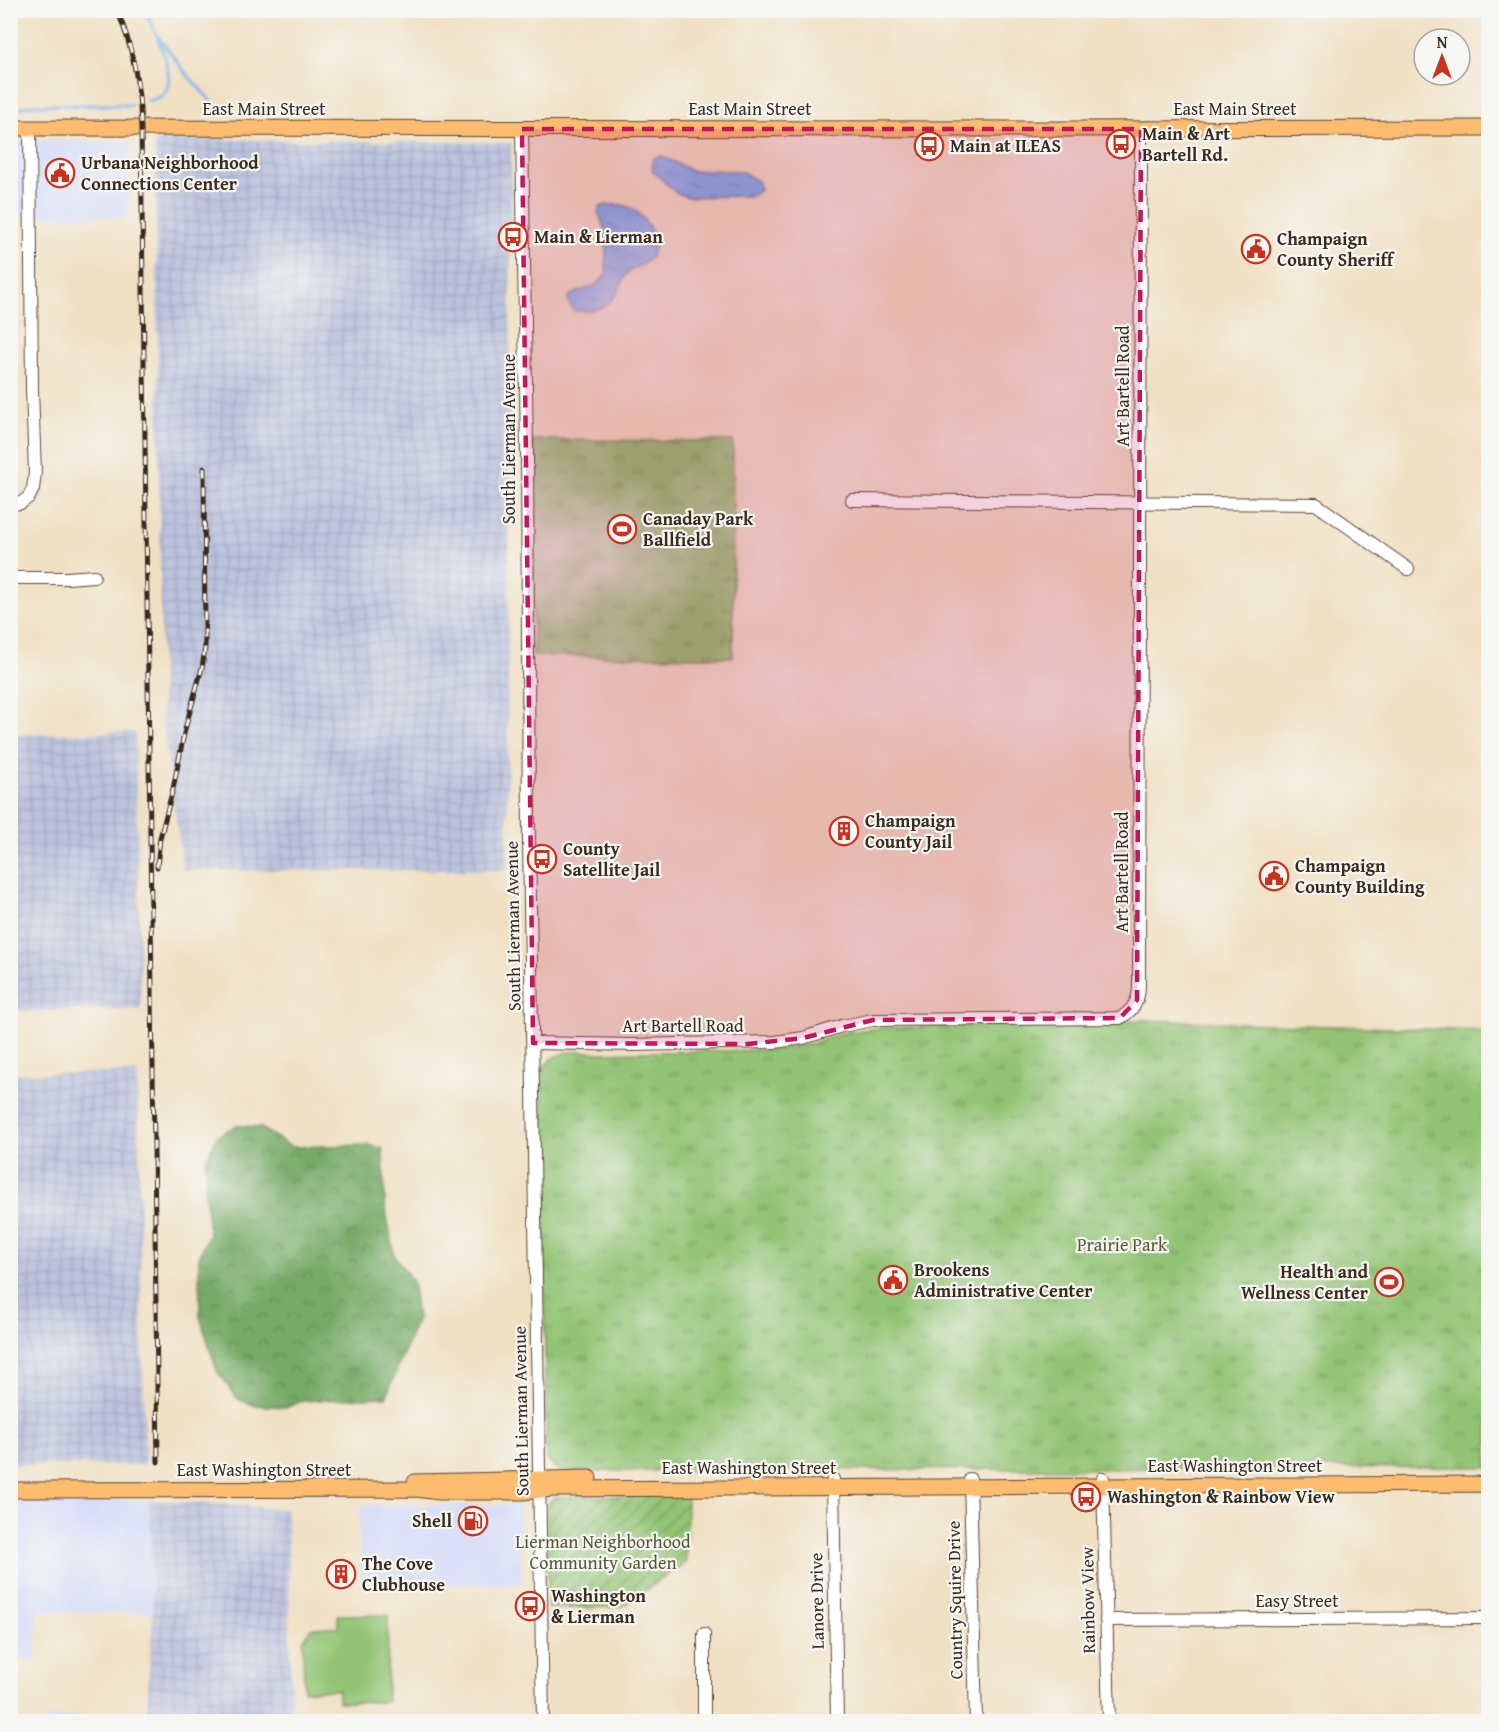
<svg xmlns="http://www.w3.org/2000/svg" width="1499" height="1732" font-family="'Gentium Book Plus',serif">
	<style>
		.built { fill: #d2d9f9 }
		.industrial { fill: url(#industrial-grid) }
		.grass { fill: #93c474; stroke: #677749; stroke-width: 1.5 }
		.forest { fill: url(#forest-crowns); stroke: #586a42; stroke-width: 1.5 }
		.park { fill: url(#park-tufts); stroke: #677749; stroke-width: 1.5 }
		.garden { fill: url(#garden-furrows); stroke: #677749; stroke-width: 1.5 }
		.water { fill: url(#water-ripples); stroke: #5e6f86; stroke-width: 1.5 }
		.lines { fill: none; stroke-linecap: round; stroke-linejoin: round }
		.stream { stroke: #80b4ee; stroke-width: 3 }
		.minor-casing { stroke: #564537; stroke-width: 14 }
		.major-casing { stroke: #564537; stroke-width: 17 }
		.minor { stroke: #fff; stroke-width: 12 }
		.major { stroke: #febc70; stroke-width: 15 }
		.rail-casing { stroke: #3b2a1e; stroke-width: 5 }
		.rail { stroke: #f6f6f2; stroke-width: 3; stroke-dasharray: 9; stroke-linecap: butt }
		.marked { fill: #c2185b; fill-opacity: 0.2; stroke: #c2185b; stroke-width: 4.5; stroke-dasharray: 12 8; stroke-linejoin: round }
		.labels { text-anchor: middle; stroke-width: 4.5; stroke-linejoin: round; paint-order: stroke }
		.street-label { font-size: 18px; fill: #3b2a1e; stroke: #f6f6f2 }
		.poi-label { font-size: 18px; font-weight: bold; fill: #3b2a1e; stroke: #f6f6f2; text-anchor: start }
		.park-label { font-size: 18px; fill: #555838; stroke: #f6f6f2 }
	</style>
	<defs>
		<pattern id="industrial-grid" width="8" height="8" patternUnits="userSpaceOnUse" patternTransform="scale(1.5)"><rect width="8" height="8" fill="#bcc3de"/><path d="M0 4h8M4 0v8" fill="none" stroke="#a2a8be"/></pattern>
		<pattern id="forest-crowns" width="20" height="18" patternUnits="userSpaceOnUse" patternTransform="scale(1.5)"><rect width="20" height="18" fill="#76aa66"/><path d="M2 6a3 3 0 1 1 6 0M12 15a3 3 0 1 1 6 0" fill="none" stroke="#628b53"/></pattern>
		<pattern id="park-tufts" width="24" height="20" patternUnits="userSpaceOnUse" patternTransform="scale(1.5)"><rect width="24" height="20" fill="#93c474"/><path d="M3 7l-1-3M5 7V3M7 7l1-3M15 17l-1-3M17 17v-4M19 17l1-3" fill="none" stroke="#799f5f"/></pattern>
		<pattern id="garden-furrows" width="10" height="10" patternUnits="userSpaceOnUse" patternTransform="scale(1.5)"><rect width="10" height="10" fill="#93c474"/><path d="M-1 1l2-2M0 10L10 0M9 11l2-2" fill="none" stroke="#799f5f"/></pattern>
		<pattern id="water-ripples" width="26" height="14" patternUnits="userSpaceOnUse" patternTransform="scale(1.5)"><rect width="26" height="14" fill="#80b4ee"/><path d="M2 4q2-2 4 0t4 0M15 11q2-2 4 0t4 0" fill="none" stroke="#6a93c0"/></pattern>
	</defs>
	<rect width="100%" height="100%" fill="#f6f6f2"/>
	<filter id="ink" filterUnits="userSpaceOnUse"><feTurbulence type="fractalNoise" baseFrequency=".0167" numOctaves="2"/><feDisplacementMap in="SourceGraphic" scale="12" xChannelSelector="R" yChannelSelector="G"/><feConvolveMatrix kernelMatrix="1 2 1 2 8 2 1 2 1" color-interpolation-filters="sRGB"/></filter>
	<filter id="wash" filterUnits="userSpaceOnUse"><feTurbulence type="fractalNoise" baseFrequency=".008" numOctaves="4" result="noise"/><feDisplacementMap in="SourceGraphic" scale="24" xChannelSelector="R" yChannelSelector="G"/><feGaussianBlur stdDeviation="1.35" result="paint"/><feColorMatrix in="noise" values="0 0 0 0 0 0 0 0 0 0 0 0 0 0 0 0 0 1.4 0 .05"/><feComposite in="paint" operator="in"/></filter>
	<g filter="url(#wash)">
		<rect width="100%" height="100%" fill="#f0e0c3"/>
		<g class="built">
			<path d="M11 141 130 142 129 217 11 216Z"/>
			<path d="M10 1499 150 1500 153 1613H75L37 1610 36 1660H11Z"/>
			<path d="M362 1505H520L521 1584 361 1585 359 1516Z"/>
			<path d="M47 1717H145L146 1721 47 1722Z"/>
		</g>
		<g class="industrial">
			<path d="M155 139 511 143 507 870H183L162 717Z"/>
			<path d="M135 732 141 1009 11 1011V735Z"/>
			<path d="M137 1073 145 1465H11V1074Z"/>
			<path d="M150 1500 287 1509 292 1721H146L153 1613Z"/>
		</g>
		<path class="grass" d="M338 1615H388L387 1702H338V1690H304L303 1641 311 1628 338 1627Z"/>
		<path class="forest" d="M237 1125 261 1128 291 1147 368 1145 383 1148 385 1205 394 1255 413 1282 417 1319 386 1397 302 1401 287 1407 254 1405 238 1399 217 1371 200 1317 199 1257 209 1234 205 1193 206 1161 217 1136Z"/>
		<g class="park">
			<path d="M532 440 733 441V657L533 656Z"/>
			<path d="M1145 1020 1488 1031V1467L563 1471 557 1469 546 1458 542 1072C552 1049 578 1050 600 1053L769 1050 807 1045 846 1032 882 1028Z"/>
		</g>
		<path class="garden" d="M687 1495 686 1562 622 1607 548 1608 547 1505 554 1497Z"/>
		<g class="water">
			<path d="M661 156 692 171 715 170 743 172 758 182 760 190 752 196 688 197 675 192 652 170 653 159Z"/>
			<path d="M607 205C613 205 620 204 626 206 643 211 660 237 652 255 647 266 632 266 626 275 622 281 620 289 616 295 606 310 590 312 574 311L568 301 569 296C583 288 597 289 606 274V232L598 212 600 207Z"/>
		</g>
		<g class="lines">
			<g class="stream">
				<path d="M145 10C153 27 175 72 167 89 164 97 155 99 148 101"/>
				<path d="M158 36 184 71 218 109"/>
				<path d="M12 111 29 105H132"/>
			</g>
		</g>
	</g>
	<g filter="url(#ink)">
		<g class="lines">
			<g class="minor-casing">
				<g id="minor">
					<path d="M522 129 527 451 529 839 543 1722"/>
					<path d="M852 500 1316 504 1408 569"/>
					<path d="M10 504 21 503 29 497 33 489 35 473 32 389 30 128"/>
					<path d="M10 578H67L94 576"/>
					<path d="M533 1043 634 1045 775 1042 803 1038 842 1026 873 1020 1120 1018C1133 1011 1139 1000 1139 986L1141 129"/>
					<path d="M1103 1478 1109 1722"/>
					<path d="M833 1479 837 1722"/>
					<path d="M970 1479 976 1722"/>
					<path d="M1106 1620 1488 1618"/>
					<path d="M704 1634V1722"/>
				</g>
			</g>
			<g class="major-casing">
				<g id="major">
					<path d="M10 128 1058 129 1488 128"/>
					<path d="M415 1482 589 1478"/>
					<path d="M10 1490 417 1489 439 1492H523L553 1489 1474 1484 1488 1485"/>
				</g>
			</g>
			<use href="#minor" class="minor"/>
			<use href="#major" class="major"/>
			<g class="rail-casing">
				<g id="rail">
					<path d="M117 10C134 49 140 87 141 129L158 1462"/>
					<path d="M157 867 160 838 173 789 185 729 202 668 205 648 204 468"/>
				</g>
			</g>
			<use href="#rail" class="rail"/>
		</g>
	</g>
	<path class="marked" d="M522 129H1141L1137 1000 1120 1018 873 1020 803 1038 748 1044 533 1043Z"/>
	<defs>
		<g id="bus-ring" transform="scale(1.5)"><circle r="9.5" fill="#f6f6f2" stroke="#c8321e" stroke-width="1.5"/><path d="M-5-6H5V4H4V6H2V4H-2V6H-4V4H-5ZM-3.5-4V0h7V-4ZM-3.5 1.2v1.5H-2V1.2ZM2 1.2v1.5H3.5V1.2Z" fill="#c8321e"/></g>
		<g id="civic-ring" transform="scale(1.5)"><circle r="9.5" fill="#f6f6f2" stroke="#c8321e" stroke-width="1.5"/><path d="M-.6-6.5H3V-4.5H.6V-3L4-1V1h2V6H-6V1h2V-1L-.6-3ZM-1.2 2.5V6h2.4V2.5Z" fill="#c8321e"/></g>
		<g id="stadium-ring" transform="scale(1.5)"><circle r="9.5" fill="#f6f6f2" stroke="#c8321e" stroke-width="1.5"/><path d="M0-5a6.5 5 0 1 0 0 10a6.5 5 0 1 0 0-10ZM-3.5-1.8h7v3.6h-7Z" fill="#c8321e"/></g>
		<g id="building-ring" transform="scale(1.5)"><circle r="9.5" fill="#f6f6f2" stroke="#c8321e" stroke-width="1.5"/><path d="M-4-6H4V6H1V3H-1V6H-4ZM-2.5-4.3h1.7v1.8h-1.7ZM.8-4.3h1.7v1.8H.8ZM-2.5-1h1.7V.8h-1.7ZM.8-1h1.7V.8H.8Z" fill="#c8321e"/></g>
		<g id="fuel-ring" transform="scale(1.5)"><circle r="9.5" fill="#f6f6f2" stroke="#c8321e" stroke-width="1.5"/><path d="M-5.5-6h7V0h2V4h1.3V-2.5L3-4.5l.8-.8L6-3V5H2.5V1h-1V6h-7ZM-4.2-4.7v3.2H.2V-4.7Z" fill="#c8321e"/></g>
	</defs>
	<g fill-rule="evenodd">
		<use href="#bus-ring" x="1121" y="144"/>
		<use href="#bus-ring" x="929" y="146"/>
		<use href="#civic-ring" x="60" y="173"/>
		<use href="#bus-ring" x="513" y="237"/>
		<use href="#civic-ring" x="1256" y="249"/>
		<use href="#stadium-ring" x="622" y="529"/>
		<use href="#building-ring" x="844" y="831"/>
		<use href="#bus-ring" x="542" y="859"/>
		<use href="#civic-ring" x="1274" y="876"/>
		<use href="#civic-ring" x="893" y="1280"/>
		<use href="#stadium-ring" x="1389" y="1282"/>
		<use href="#bus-ring" x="1086" y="1497"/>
		<use href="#fuel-ring" x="473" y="1521"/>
		<use href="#building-ring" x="341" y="1574"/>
		<use href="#bus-ring" x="530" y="1606"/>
	</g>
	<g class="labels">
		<g class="street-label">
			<text x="264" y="115">East Main Street</text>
			<text x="750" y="115">East Main Street</text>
			<text x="1235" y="115">East Main Street</text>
			<text transform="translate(1123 386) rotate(-90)" y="6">Art Bartell Road</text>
			<text transform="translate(509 439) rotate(-90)" y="6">South Lierman Avenue</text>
			<text transform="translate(1122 872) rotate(-90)" y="6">Art Bartell Road</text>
			<text transform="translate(513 926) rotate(-91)" y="6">South Lierman Avenue</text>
			<text x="683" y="1032">Art Bartell Road</text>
			<text transform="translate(521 1411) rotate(-91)" y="6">South Lierman Avenue</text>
			<text x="1235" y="1472">East Washington Street</text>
			<text x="749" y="1474">East Washington Street</text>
			<text x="264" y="1476">East Washington Street</text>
			<text transform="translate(955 1600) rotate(-91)" y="6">Country Squire Drive</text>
			<text transform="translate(1088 1600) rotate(-91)" y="6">Rainbow View</text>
			<text transform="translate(817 1601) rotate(-91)" y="6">Lanore Drive</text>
			<text x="1297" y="1607">Easy Street</text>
		</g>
		<g class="poi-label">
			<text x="1142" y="140">Main &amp; Art<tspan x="1142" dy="21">Bartell Rd.</tspan></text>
			<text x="950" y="152">Main at ILEAS</text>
			<text x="81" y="169">Urbana Neighborhood<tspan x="81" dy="21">Connections Center</tspan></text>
			<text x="534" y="243">Main &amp; Lierman</text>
			<text x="1277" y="245">Champaign<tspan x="1277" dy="21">County Sheriff</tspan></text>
			<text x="643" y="525">Canaday Park<tspan x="643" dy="21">Ballfield</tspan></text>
			<text x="865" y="827">Champaign<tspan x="865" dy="21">County Jail</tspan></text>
			<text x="563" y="855">County<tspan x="563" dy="21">Satellite Jail</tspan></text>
			<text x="1295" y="872">Champaign<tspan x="1295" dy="21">County Building</tspan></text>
			<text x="914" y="1276">Brookens<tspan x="914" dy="21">Administrative Center</tspan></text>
			<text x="1368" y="1278" text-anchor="end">Health and<tspan x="1368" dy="21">Wellness Center</tspan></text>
			<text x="1107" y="1503">Washington &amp; Rainbow View</text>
			<text x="452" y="1527" text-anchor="end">Shell</text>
			<text x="362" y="1570">The Cove<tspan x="362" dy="21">Clubhouse</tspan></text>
			<text x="551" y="1602">Washington<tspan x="551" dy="21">&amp; Lierman</tspan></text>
		</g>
		<g class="park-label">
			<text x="1122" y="1251">Prairie Park</text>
			<text x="603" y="1548">Lierman Neighborhood<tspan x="603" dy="21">Community Garden</tspan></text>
		</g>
	</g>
	<rect width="1499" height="1732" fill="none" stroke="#f6f6f2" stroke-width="36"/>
	<g transform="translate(1442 57)"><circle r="28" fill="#f6f6f2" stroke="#aba49d" stroke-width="1.5"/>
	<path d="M0-4.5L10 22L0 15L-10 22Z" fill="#c8321e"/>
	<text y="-9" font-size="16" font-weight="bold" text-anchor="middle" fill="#3b2a1e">N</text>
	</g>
</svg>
